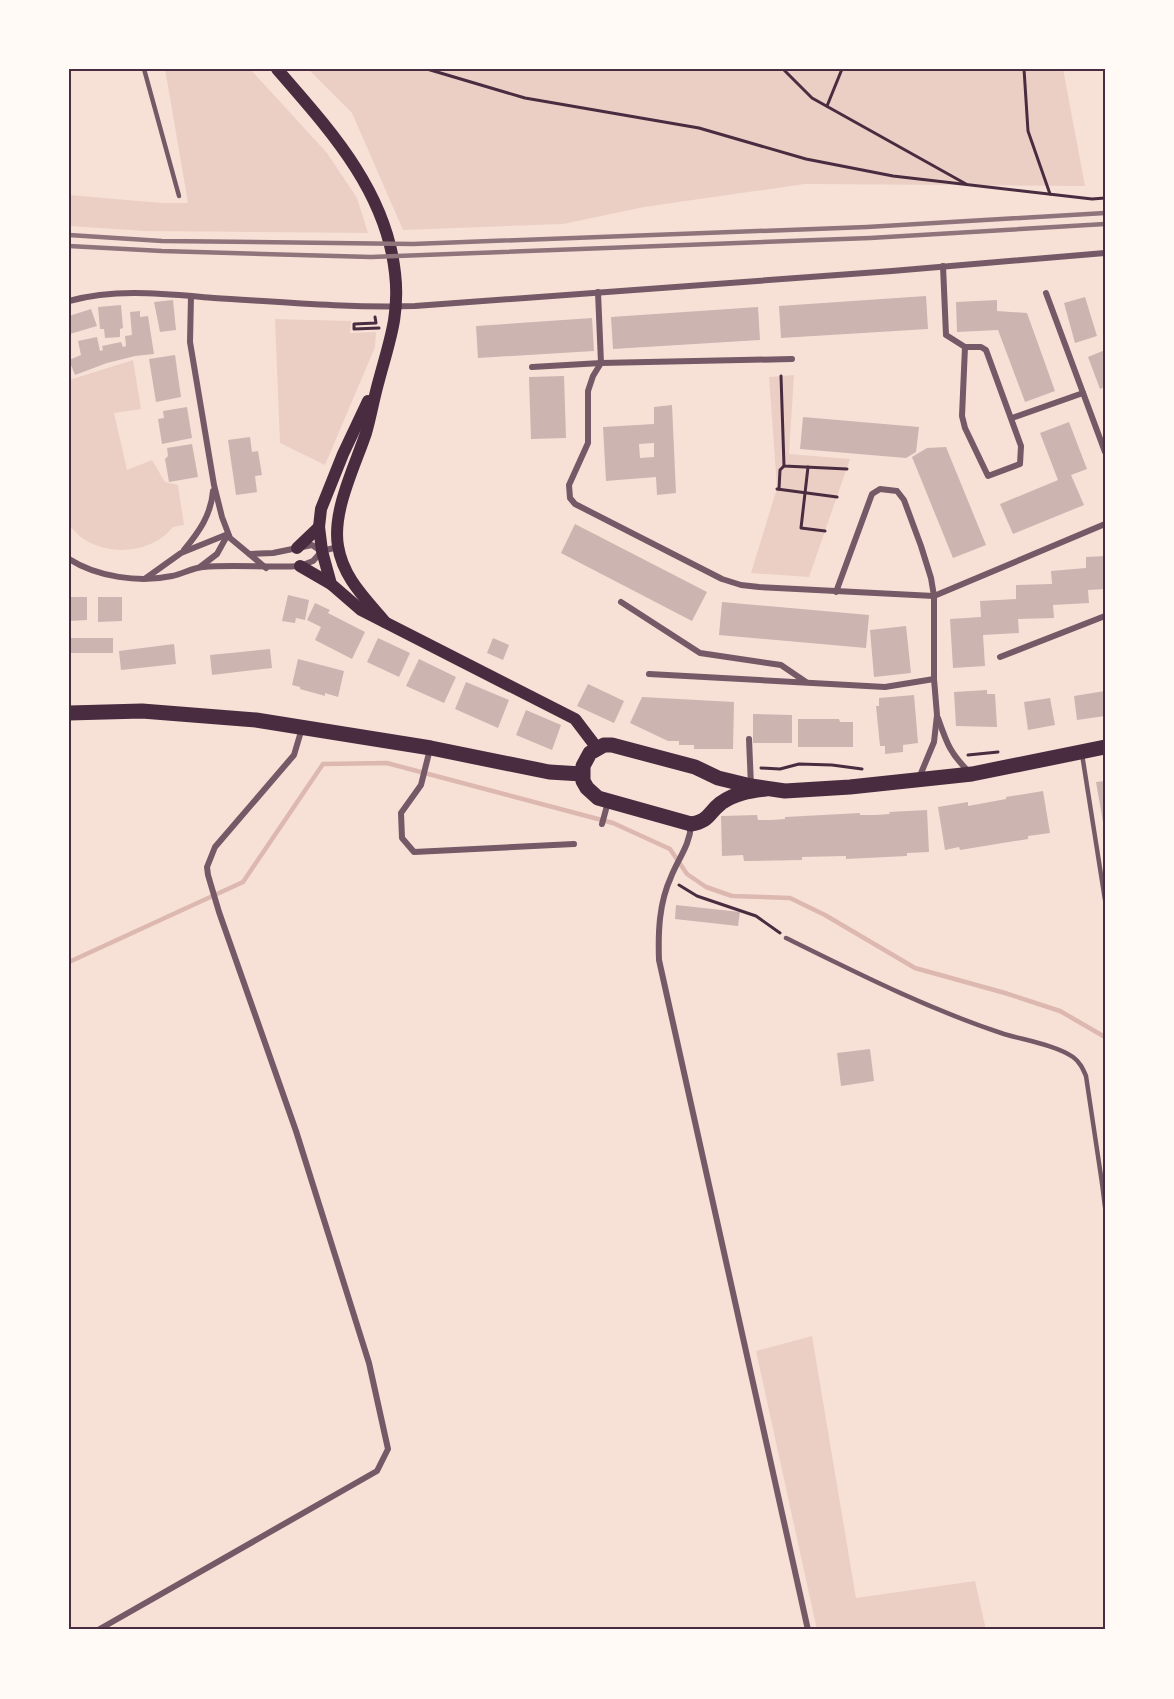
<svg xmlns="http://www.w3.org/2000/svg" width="1174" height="1699" font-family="Literata,serif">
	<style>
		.green { fill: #ebcfc5 }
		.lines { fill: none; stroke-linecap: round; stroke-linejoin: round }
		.stream { stroke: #dcb8b0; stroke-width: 4.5 }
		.building { fill: #ccb4b1; fill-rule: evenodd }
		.path { stroke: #4a2c40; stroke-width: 3 }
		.service { stroke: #755966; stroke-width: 4.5 }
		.minor { stroke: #755966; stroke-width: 6 }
		.secondary { stroke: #4a2c40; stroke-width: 12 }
		.primary { stroke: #4a2c40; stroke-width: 15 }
		.rail { stroke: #8f747c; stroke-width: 4.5 }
		.neatline { fill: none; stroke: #4a2c40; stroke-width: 2 }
	</style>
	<rect width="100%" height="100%" fill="#f7e1d7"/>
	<g class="green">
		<path d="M165 69H250L327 153 357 198 368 233 145 231 69 226V195L162 203H188Z"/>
		<path d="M308 69H1063L1085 186 805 184 644 207 563 224 403 230 352 113Z"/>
		<path d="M275 319 351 321 350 333 376 332 375 347 325 465 280 443Z"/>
		<path d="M133 360 141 409 114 413 127 470 152 460 165 482 178 485 184 525 173 527C149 558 91 558 69 524V380Z"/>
		<path d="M794 375 789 454 850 459 809 577 751 573 777 488 769 377Z"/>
		<path d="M812 1336 856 1598 975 1581 986 1630H817L756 1351Z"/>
	</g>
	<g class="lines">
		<path class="stream" d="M69 962 243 882 323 764 387 763 613 823 670 849 687 874 706 887 732 896 790 898 825 915 915 968 1005 993 1060 1011 1105 1037"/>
	</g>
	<g class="building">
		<path d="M926 296 928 329 781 338 779 306Z"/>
		<path d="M1085 297 1097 336 1075 343 1064 303Z"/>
		<path d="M173 300 176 330 160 332 154 302Z"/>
		<path d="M997 300V311L1027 313 1055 391 1025 402 998 330 957 332 956 302Z"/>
		<path d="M121 305 123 328 120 329V337L105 338 104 329H100L98 307Z"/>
		<path d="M758 307 760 340 613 349 611 317Z"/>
		<path d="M91 309 97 326 70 334 69 316Z"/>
		<path d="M140 311V317L148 316 154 354 135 356 107 363 75 375 69 360 81 355 78 341 97 337 100 351 103 350 102 346 121 342 123 347 126 346 125 336 132 335 130 312Z"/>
		<path d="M592 318 594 351 478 358 476 326Z"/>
		<path d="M1105 350V387L1100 389 1088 357Z"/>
		<path d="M175 355 181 397 156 402 149 359Z"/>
		<path d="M564 376 566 438 531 439 529 377Z"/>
		<path d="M672 405 676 493 657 495 656 477 606 481 603 427 654 424V407ZM654 443V457L640 458 639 444Z"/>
		<path d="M187 407 192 438 162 444 158 419 164 418 163 411Z"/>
		<path d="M803 417 919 427 916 452 906 458 800 449Z"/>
		<path d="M1069 422 1087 469 1071 475 1084 505 1013 534 1000 504 1058 480 1040 433Z"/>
		<path d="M250 437 252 452 258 451 262 475 255 476 257 492 236 495 228 440Z"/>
		<path d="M192 444 198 477 169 482 165 459 168 456 167 448Z"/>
		<path d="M946 447 986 545 953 558 912 457 927 448Z"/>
		<path d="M575 524 707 592 692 621 561 553Z"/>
		<path d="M1105 556V589L1088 590 1089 603 1053 605 1054 618 1018 619 1019 633 983 635 985 666 953 668 950 619 981 617 980 601 1016 599V585L1052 584 1051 571 1086 568V557Z"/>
		<path d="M288 595 309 600 305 620 296 618 295 623 282 621Z"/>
		<path d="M69 597H87V620L69 621Z"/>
		<path d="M98 597H122V621L98 622Z"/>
		<path d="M722 602 869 615 866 648 719 635Z"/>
		<path d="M315 603 330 610 328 613 365 632 352 659 315 640 321 627 307 620Z"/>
		<path d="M906 626 911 673 874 677 870 630Z"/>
		<rect x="69" y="638" width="44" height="15"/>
		<path d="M378 638 410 653 399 677 367 662Z"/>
		<path d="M493 638 509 645 503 660 487 653Z"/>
		<path d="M174 644 176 664 121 670 119 651Z"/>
		<path d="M270 649 272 668 212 675 210 655Z"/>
		<path d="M298 659 344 671 338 697 325 693V696L300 689V687L292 685Z"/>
		<path d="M419 659 456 677 444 703 406 686Z"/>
		<path d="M466 682 509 700 498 728 455 709Z"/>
		<path d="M588 684 624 701 614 723 577 706Z"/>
		<path d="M987 690V694H995L997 727 956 726 954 692Z"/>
		<path d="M1105 691V716L1077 720 1074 696Z"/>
		<path d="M914 695 918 743 903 745V752L885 754V746H880L876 706H879V698Z"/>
		<path d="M642 697 734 702 733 749H694V745H679V741H668L630 723Z"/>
		<path d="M1050 698 1055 725 1028 730 1024 702Z"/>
		<path d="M526 710 561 725 552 750 516 735Z"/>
		<path d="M753 714 792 715V743H753Z"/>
		<path d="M798 719H839L840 722H853V747H798Z"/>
		<path d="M1105 781V828H1104L1096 782Z"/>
		<path d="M1043 791 1050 833 1028 836V839L960 850 959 847 945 850 938 807 968 802V806L1006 799V797Z"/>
		<path d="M927 810 929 852 907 853V856L846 859V856L802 857V860L744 861 743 855 722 856 721 816 757 815 758 820H771L785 819V817L860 813V815H875L890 814 889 812Z"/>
		<path d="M676 905 740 912 738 926 675 919Z"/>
		<path d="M870 1049 874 1081 841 1086 837 1053Z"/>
	</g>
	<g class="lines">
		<g class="path">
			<path d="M427 69 525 98 699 128 806 159 893 176 1092 199 1105 198"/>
			<path d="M783 69 812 98 966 184"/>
			<path d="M1024 69 1028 131 1050 194"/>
			<path d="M827 106 842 69"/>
			<path d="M375 317 376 323 354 324V329L379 328"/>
			<path d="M781 376 784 466 847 469"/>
			<path d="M808 467 801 528 825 531"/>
			<path d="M777 489 837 497"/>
			<path d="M779 489 780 470 784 466"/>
			<path d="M968 755 998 752"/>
			<path d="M761 768 780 769 799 764 832 765 862 769"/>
			<path d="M679 885 697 896 756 916 780 933"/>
		</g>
		<g class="service">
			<path d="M144 69 179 196"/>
			<path d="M1082 754 1105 900"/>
			<path d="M786 938C857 973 928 1009 1004 1034 1024 1040 1056 1045 1073 1057 1080 1062 1083 1069 1086 1076L1102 1183H1105"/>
			<path d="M1102 1183 1105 1207"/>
		</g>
		<g class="minor">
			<path d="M943 266 946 335 965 347H981L986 350 1021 446 1020 464 988 476 965 428 962 416 965 347"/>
			<path d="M598 292 601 363 593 376 588 391V443L569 485 570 498 575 504 722 579 741 585 759 587 934 596 1105 524"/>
			<path d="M1046 293 1105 452"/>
			<path d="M191 296 190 342 214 485 222 517 230 538 266 568"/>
			<path d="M69 301C117 288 165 294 214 298 281 302 348 308 415 306L892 271 1105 253"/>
			<path d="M532 367 601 363 792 359"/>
			<path d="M1012 418 1083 393"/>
			<path d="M184 550C199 532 211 515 213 491"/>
			<path d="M250 554 273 553 312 545 321 551"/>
			<path d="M69 559C97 577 139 583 172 576 182 574 192 568 203 567 235 564 267 568 300 566L313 561 322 551 338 547"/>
			<path d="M200 567 217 554 228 534"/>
			<path d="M146 578 181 553 228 534"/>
			<path d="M836 592 872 494 880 489 897 491 904 500 921 546 931 578 934 596V679L937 715 934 742 919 778"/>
			<path d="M621 602 700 653 781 665 806 682"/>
			<path d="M1000 657 1105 616"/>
			<path d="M649 674 885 687 934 679"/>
			<path d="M938 718C947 744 950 753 970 773"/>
			<path d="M749 739 751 786"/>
			<path d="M430 749 421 785 401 813 402 838 414 852 574 844"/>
			<path d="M602 824 608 802"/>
			<path d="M691 825C690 845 678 859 671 877 659 903 658 932 659 960L808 1630"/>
			<path d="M98 1630 377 1471 388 1449 369 1363 296 1131 219 912 208 875 207 867 215 847 294 755 302 728"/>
		</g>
		<g class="secondary">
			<path d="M277 69C329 129 386 190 395 273 400 315 389 342 379 380 374 397 371 416 366 433 355 466 332 511 338 546 343 578 366 599 385 622"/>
			<path d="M368 401 343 454 321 509 319 527 322 551 331 584 361 610 575 719 597 748"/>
			<path d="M297 548 319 527"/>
			<path d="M300 566 331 584"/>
		</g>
		<g class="primary">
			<path d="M69 713 142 711 256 720 431 748 549 772 582 774"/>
			<path d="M766 789C750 791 735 793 721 803 708 813 710 821 691 824L598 798 587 788 583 781V766L590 753 604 745H612L695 767 718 778 751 786 785 791 850 787 972 774 1105 747"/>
		</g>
		<g class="rail">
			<path d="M69 235 162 241 413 244 867 227 1105 213"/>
			<path d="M69 246 162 251 371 257 870 238 1105 224"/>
		</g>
	</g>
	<rect width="1174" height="1699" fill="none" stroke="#fffaf5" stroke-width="141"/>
	<rect x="70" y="70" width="1034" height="1558" class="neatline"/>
</svg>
